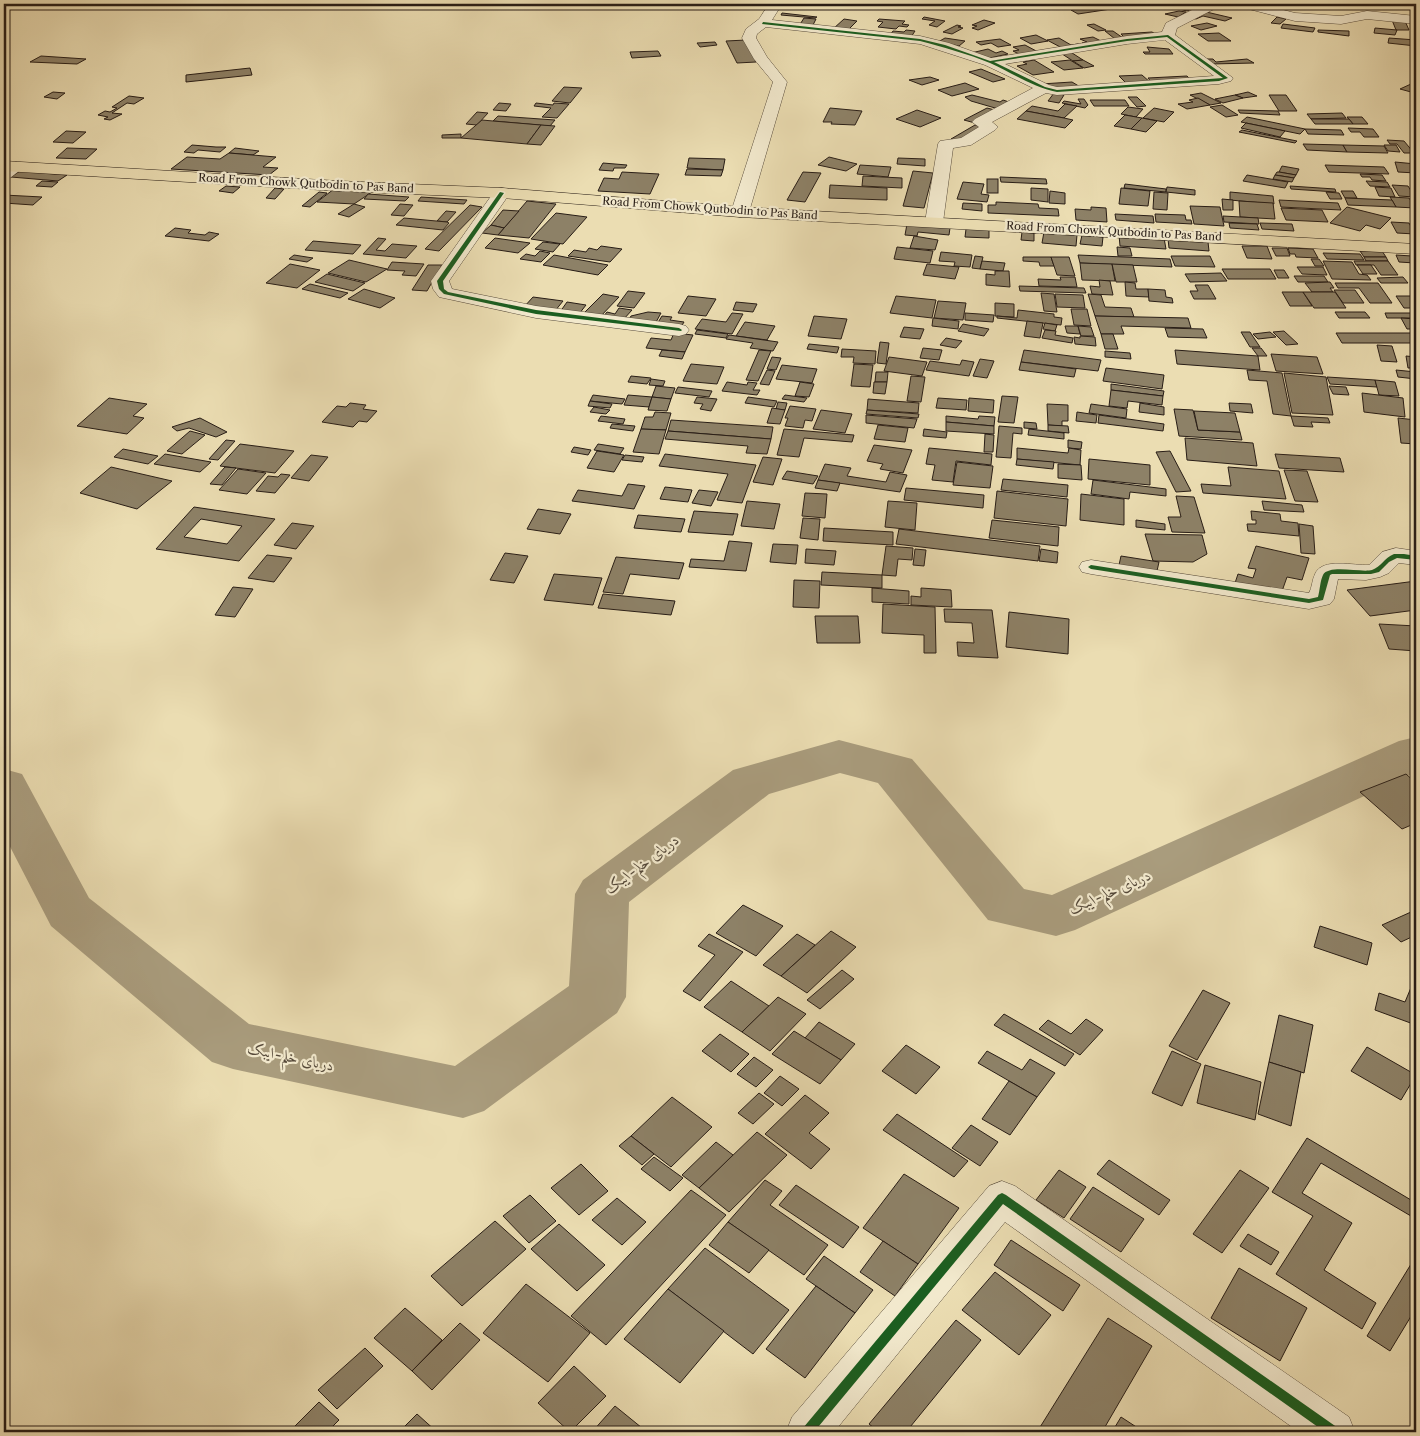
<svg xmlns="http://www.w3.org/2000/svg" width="1420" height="1436" font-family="'Libre Caslon Text',Amiri,serif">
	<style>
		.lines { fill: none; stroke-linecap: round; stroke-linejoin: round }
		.river { fill: #a99c7d; fill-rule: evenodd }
		.building { fill: #8d8167; stroke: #281d16; fill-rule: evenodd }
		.minor-casing { stroke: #594d3d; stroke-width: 1 }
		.major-casing { stroke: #281d16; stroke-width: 1 }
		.minor { fill: #f2e9cd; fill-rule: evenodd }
		.major { fill: #ebddb2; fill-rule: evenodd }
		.cycleway-casing { stroke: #f2e9cd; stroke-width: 3 }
		.cycleway { fill: #1b5e20; fill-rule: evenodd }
		.labels { text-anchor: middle; stroke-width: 4.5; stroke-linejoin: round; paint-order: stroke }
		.far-street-label { font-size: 11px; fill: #281d16; stroke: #f2e9cd }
		.water-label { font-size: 15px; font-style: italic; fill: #55493a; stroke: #f2e9cd }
	</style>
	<rect width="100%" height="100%" fill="#ebddb2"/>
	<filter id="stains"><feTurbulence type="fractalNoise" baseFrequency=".004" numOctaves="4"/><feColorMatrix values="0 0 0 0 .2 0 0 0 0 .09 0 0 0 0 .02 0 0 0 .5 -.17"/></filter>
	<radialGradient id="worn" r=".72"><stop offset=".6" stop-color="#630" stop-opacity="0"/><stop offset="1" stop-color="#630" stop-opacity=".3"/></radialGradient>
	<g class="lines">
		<path class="river" d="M1416 737V772L1075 930 1056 936 988 920 878 783 840 773 769 794 629 902 626 997 617 1013 484 1111 463 1118 233 1069 212 1062 51 926 4 835V769L22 774 89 898 249 1024 455 1066 569 986 575 894 583 880 733 770 839 740 912 759 1024 889 1052 895 1399 741Z"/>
	</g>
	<g class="building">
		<path d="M1132 4 1137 8 1116 9 1111 5Z"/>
		<path d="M1193 4 1201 5 1187 11 1175 8Z"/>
		<path d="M1104 5 1111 9 1078 14 1071 10Z"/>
		<path d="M1166 5 1170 8 1146 9 1141 6Z"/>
		<path d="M1179 11 1186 12 1178 17 1165 14Z"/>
		<path d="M1202 11 1232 18 1225 21 1203 16 1196 19 1189 17Z"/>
		<path d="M782 13 817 17 815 18 781 15Z"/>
		<path d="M924 17 945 21 937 27 929 25 935 21 922 19Z"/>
		<path d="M1277 17 1286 19 1280 24 1271 23Z"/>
		<path d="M804 18 816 19 812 27 799 26Z"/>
		<path d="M844 19 857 21 847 31 833 29Z"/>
		<path d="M879 19 905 21 902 24 909 25 907 27 899 26 896 29 878 27 883 22 877 21Z"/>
		<path d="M984 20 995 23 978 30 972 28 977 26 972 25Z"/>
		<path d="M1392 20 1405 21 1409 30H1396Z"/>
		<path d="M1207 23 1217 26 1201 30 1191 26Z"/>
		<path d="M1094 24 1106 30 1098 31 1087 25Z"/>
		<path d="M1283 24 1315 28 1313 32 1281 28Z"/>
		<path d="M957 25 961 26 958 27 963 28 952 34 943 32Z"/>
		<path d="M1375 28 1397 30 1395 35 1374 33Z"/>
		<path d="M906 30 915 31 911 37 890 35 893 31 904 32Z"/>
		<path d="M1318 30 1349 31V36L1318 32Z"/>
		<path d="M1105 31H1113L1123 38 1115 39Z"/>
		<path d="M1152 32 1157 35 1125 38 1121 34Z"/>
		<path d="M1219 33 1231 41H1208L1198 34Z"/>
		<path d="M1036 35 1048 41 1031 44 1020 38Z"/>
		<path d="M1093 37 1105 43 1088 46 1082 43 1087 42 1080 39Z"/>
		<path d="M945 38 965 41 959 46 938 42Z"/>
		<path d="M1059 38 1071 45 1078 44 1083 46 1064 49 1047 40Z"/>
		<path d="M1389 38 1416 40V46L1388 43Z"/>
		<path d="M1000 39 1011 45 998 47 991 43 981 45 976 42Z"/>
		<path d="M746 40 756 62 737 63 726 41Z"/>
		<path d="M715 42 717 45 700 47 697 43Z"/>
		<path d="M1025 45 1040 53 1023 56 1013 51 1019 50 1013 47Z"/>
		<path d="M1147 47 1169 49 1173 54H1145L1143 52H1150Z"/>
		<path d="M988 49 996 53 1002 51 1008 54 985 59 971 53Z"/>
		<path d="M658 51 661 56 632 58 630 52Z"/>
		<path d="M1069 51 1083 60 1073 61 1059 52Z"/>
		<path d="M41 56 86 59 77 64 30 62Z"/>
		<path d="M1205 59H1213L1216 62 1247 59 1254 63 1211 64Z"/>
		<path d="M1034 60 1054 72 1033 75 1017 66 1027 64 1023 62Z"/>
		<path d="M1070 60 1083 68 1064 70 1051 62Z"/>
		<path d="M1083 60 1094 66 1084 68 1073 61Z"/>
		<path d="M250 68 252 75 186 82V75Z"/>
		<path d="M981 69 1005 79 993 82 969 72Z"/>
		<path d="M1142 75 1151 83 1128 85 1119 76Z"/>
		<path d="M1187 76 1192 81 1152 83 1148 78Z"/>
		<path d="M930 77 939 80 922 85 909 80Z"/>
		<path d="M1072 82 1082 88H1052L1041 84Z"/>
		<path d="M965 83 979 89 952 96 938 90Z"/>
		<path d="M1411 84 1416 86V90L1411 92 1400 89Z"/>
		<path d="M564 87 582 88 570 103 552 101Z"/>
		<path d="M53 92 65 93 57 99 44 97Z"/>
		<path d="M1248 92 1257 96 1243 98 1235 95Z"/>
		<path d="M1054 93 1064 95 1059 103 1048 101Z"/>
		<path d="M1201 93 1221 103 1210 105 1190 95Z"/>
		<path d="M972 95 1000 102 1003 100 1009 102 1002 110 971 101 965 97Z"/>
		<path d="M1235 95 1243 98 1223 103 1215 99Z"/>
		<path d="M1269 95H1286L1297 111H1279Z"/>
		<path d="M129 96 144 98 134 104 127 103 112 113 122 114 110 120 104 119 108 117 98 115 105 111 110 112 117 108 112 107Z"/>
		<path d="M1128 97H1137L1146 106 1137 107Z"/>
		<path d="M1198 98 1210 105 1187 109 1178 104 1193 102 1189 100Z"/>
		<path d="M1078 99H1084L1088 105 1085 108 1062 103 1064 101 1081 104Z"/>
		<path d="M1090 100H1125L1129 106H1094Z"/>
		<path d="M499 103 511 104 506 111 493 110Z"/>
		<path d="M536 103 553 105 554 103 569 104 557 118 542 117 551 108 534 106Z"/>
		<path d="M1065 104 1077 106 1064 118 1026 111 1032 106 1058 111Z"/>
		<path d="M1222 105 1238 115 1226 117 1210 107Z"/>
		<path d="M1128 107 1143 109 1136 117 1121 114Z"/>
		<path d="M830 108 862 111 855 125 831 124 832 122H823Z"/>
		<path d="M987 108 999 111 975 123 964 120Z"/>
		<path d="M1154 108 1174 112 1164 122 1143 118Z"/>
		<path d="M917 110 941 118 920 127 896 119Z"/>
		<path d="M1238 110 1278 111 1280 115 1240 113Z"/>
		<path d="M1026 111 1064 118 1073 120 1065 128 1017 119Z"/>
		<path d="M477 112 488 113 477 125 466 124Z"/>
		<path d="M1342 113 1346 118 1311 119 1307 114Z"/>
		<path d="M1125 115 1142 118 1131 129 1114 126Z"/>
		<path d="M498 116 555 120 550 126 493 121Z"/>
		<path d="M1247 117 1305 129 1300 134 1241 122Z"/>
		<path d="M1347 117H1362L1368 124H1353Z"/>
		<path d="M1142 118 1157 121 1146 132 1131 129Z"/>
		<path d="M1311 119H1349L1353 124H1315Z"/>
		<path d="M482 120 493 121 541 125 527 144 461 138Z"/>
		<path d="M1246 123 1285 131 1280 137 1241 128Z"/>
		<path d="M541 125 555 126 541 145 527 144Z"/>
		<path d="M975 125 984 127 960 141 951 139Z"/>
		<path d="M1348 128 1373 129 1379 137H1364L1360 132H1351Z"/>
		<path d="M1305 129 1341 130 1344 135 1308 134Z"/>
		<path d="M1242 130 1297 141 1295 143 1239 132Z"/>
		<path d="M66 131 86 132 73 143 53 142Z"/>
		<path d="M461 134V138H442V135Z"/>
		<path d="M1387 140 1404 141 1414 153H1404L1397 144H1390Z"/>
		<path d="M1303 144 1343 145 1347 152 1307 150Z"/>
		<path d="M192 145 216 147H226L220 152 198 150 194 153 184 152Z"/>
		<path d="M1343 145 1384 146 1388 153 1347 152Z"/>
		<path d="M1384 145H1396L1400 152 1388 151Z"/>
		<path d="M67 148 97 149 86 159 56 158Z"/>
		<path d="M235 148 259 151 253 155 229 153Z"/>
		<path d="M229 153 276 157 263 167 278 168 269 175 171 169 187 157 220 159Z"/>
		<path d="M829 157 857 164 846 171 818 165Z"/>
		<path d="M689 158 725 159 723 170 687 168Z"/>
		<path d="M898 158 925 159V166L897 164Z"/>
		<path d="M1395 162 1416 164V173L1398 172Z"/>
		<path d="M603 163 627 165 625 168H614L613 171 599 170Z"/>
		<path d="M860 165 891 167 888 177 857 174Z"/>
		<path d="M1325 165 1384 167 1389 174 1329 172Z"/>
		<path d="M1282 166 1299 169 1296 175 1279 172Z"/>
		<path d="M687 169 723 170 721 176 685 175Z"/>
		<path d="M20 171 67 175 58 181 11 177Z"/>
		<path d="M913 171 933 173 924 208 903 206Z"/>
		<path d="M622 172 659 174 650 194 598 191 604 178 619 179Z"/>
		<path d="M803 172 821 173 805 202 787 200Z"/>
		<path d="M1277 172H1279L1296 175 1294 178 1275 175Z"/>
		<path d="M1360 174 1382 175 1386 181 1372 180 1370 177H1362Z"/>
		<path d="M1247 175 1288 182 1285 188 1243 181Z"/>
		<path d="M1275 175 1294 178 1292 182 1273 179Z"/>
		<path d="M863 176 902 178V188L862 186Z"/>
		<path d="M1000 177 1046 179 1047 184 1001 182Z"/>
		<rect x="987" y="179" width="11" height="14"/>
		<path d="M42 181 58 182 52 187 36 186Z"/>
		<path d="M1366 181 1387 182 1390 187 1370 186Z"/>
		<path d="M963 182 984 184 981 194 989 195 987 202 957 199Z"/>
		<path d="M1125 184 1166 189V192L1124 188Z"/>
		<path d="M830 185 887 188V200L829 198Z"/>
		<path d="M1392 185 1408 186 1415 197 1399 196Z"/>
		<path d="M226 186 240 187 233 193 219 191Z"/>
		<path d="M1290 186 1335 189 1336 192 1291 189Z"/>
		<path d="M1167 187 1195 190V195L1166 192Z"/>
		<path d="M1375 187 1391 188 1395 197 1379 196Z"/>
		<path d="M275 188 284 189 275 199 266 198Z"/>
		<path d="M1031 188 1048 189V202L1031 200Z"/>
		<path d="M1121 188 1150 191 1148 206 1119 204Z"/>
		<path d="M334 189 372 192 354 204 317 202Z"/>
		<path d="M1050 191 1065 193V204L1049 203Z"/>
		<path d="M1341 191H1353L1357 198H1345Z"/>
		<path d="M319 192 327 193 310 207 302 206Z"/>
		<path d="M1154 192 1168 193 1167 210 1153 209Z"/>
		<path d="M1230 192 1273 196 1274 204 1230 200Z"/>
		<path d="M1326 192 1339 193 1342 199H1330Z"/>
		<path d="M368 194 409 197 405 201 364 199Z"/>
		<path d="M4 195 42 197 33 205 4 203Z"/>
		<path d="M421 197 467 200 464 204 418 201Z"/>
		<path d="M1390 197 1409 198 1415 208 1396 207Z"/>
		<path d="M1345 198 1392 200 1396 207 1348 205Z"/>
		<path d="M1222 199 1233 200V210H1223Z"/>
		<path d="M1279 200 1338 203 1341 210 1281 207Z"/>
		<path d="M527 201 556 204 529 238 498 235Z"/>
		<path d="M1239 201 1273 203 1275 219 1240 217Z"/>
		<path d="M996 202 1038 204 1039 208 1058 209 1059 216 988 213V205H996Z"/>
		<path d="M963 203 982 204V211L962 209Z"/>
		<path d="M354 204 365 207 349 217 338 214Z"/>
		<path d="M400 204 413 205 404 216 391 215Z"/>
		<path d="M470 205 482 207 439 251 425 249Z"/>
		<path d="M1190 206 1220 207 1224 226 1194 224Z"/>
		<path d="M1091 207 1106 208 1107 222 1076 220 1075 209 1091 210Z"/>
		<path d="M1347 207 1391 218 1380 229 1366 225 1360 231 1330 223Z"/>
		<path d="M1281 208 1322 210 1328 222 1286 220Z"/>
		<path d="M503 210 519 211 504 228 491 225Z"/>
		<path d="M446 211 456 212 447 222 437 221Z"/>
		<path d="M556 213 587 217 563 244 531 239Z"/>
		<path d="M1115 214 1153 216 1154 223 1116 220Z"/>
		<path d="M1155 214 1185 215 1186 220H1191L1192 224 1156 222Z"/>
		<path d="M1223 216 1258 218 1259 224 1224 222Z"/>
		<path d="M404 218 447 222 449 223 443 230 396 225Z"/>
		<path d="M1391 222 1409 223 1415 234 1397 233Z"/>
		<path d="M1229 223 1257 224 1259 230 1230 228Z"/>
		<path d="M1260 223 1292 224 1294 231 1262 229Z"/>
		<path d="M907 224 950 228 949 235 918 232 917 236 905 235Z"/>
		<path d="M491 225 504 228 498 235 482 233Z"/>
		<path d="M175 228 191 230 188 233 205 235 209 232 219 234 209 241 165 236Z"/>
		<path d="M966 229 989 230V238L965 237Z"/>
		<path d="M1022 232 1034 233V241L1021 240Z"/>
		<path d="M1044 232 1077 235 1076 246 1042 243Z"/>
		<path d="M1082 235 1103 237 1102 246 1080 244Z"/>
		<path d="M1119 235 1164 238 1166 249 1120 246Z"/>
		<path d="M914 236 938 240 935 250 910 248Z"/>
		<path d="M378 238 386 239 376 250 385 251 392 244 417 246 406 258 363 254Z"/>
		<path d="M495 238 530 243 518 253 485 248Z"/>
		<path d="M1168 239 1208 242 1209 251 1169 248Z"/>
		<path d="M313 241 361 245 353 254 305 250Z"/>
		<path d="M543 242 560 244 553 252 535 249Z"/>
		<path d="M601 246 622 249 610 262 568 256 574 250 586 252 589 248 597 250Z"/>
		<path d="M1242 246H1267L1272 259 1247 258Z"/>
		<path d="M897 247 933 251 930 263 894 259Z"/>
		<path d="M1117 247 1130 248 1132 256H1118Z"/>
		<path d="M1272 248H1287L1290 256H1276Z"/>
		<path d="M1288 248 1313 249 1318 258 1296 257 1295 254H1290Z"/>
		<path d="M540 251 550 253 541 262 520 259 526 254 535 256Z"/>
		<path d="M1360 251H1382L1386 257H1364Z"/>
		<path d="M941 252 972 255 970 267 954 266 955 262 939 261Z"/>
		<path d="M1323 253 1360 254 1364 260 1327 259Z"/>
		<path d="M294 255 313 258 307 262 289 259Z"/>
		<path d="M554 255 608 265 598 275 543 265Z"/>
		<path d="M1078 255 1170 259 1172 267 1080 263Z"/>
		<path d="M1396 255 1412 256 1415 263 1399 262Z"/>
		<path d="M975 256 983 257 980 269 972 268Z"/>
		<path d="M1171 256H1210L1215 267 1175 266Z"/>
		<path d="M1023 257H1051L1054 266H1040L1039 262 1023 261Z"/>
		<path d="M1051 257H1069L1075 276 1057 275Z"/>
		<path d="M1364 257H1386L1388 261H1366Z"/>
		<path d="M1311 259H1319L1324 266H1315Z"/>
		<path d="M349 260 387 269 366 282 328 273Z"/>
		<path d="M982 261 1005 263 1003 271 980 269Z"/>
		<path d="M1323 261 1352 262 1359 274 1367 275 1371 280 1332 279Z"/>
		<path d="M1354 261H1388L1398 275H1381L1374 265H1356Z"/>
		<path d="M392 262 424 264 416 276 402 275 405 271 387 270Z"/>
		<path d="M1080 263 1112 264 1115 281 1082 280Z"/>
		<path d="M290 264 320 270 297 288 266 283Z"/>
		<path d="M927 264 959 267 955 279 923 275Z"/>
		<path d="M1112 264 1133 265 1137 282H1116Z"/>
		<path d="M428 265H442L427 291 412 290Z"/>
		<path d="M1357 265H1371L1377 274H1363Z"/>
		<path d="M1297 267H1323L1327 275 1302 274Z"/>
		<path d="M1222 269H1270L1276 279H1228Z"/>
		<path d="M1274 270H1284L1289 278H1278Z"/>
		<path d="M995 271H1009L1010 287 986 285V274L995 275Z"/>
		<path d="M1221 273 1227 281 1190 282 1185 274Z"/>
		<path d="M327 274 365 283 353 291 315 282Z"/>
		<path d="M1294 276H1324L1328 282H1298Z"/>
		<path d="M1060 277H1075L1077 287 1039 286 1038 279 1061 280Z"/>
		<path d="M1403 277 1408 283H1381L1377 278Z"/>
		<path d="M1099 280 1110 281 1113 295 1092 294 1090 286 1100 287Z"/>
		<path d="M1125 282 1135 283 1136 289H1148L1149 297 1126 296Z"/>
		<path d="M1330 282 1334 288H1330L1333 292H1312L1305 283Z"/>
		<path d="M1335 283H1378L1392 303H1370L1359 288H1338Z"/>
		<path d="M310 284 348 293 340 298 302 289Z"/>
		<path d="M1195 285H1208L1216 299H1194L1190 291H1198Z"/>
		<path d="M1019 286 1084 288 1086 293 1020 291Z"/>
		<path d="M364 289 395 298 380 308 348 299Z"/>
		<path d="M1148 289 1165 290 1166 297 1172 298 1173 303 1149 301Z"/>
		<path d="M1334 290H1355L1364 303H1343Z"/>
		<path d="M628 291 645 293 634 308 617 306Z"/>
		<path d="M1282 292H1303L1312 306H1290Z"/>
		<path d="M1303 292H1335L1346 308H1314Z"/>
		<path d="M1041 293 1054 294 1057 312 1044 311Z"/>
		<path d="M603 294 619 297 599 318 582 315Z"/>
		<path d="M1055 294 1083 295 1085 308 1057 307Z"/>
		<path d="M1088 294 1101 295 1105 307 1131 308 1134 317 1095 316Z"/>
		<path d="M688 296 716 299 706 316 678 313Z"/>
		<path d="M896 296 936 300 932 318 890 313Z"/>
		<path d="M1396 296H1416V308H1404Z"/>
		<path d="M533 297 563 301 555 311 524 307Z"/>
		<path d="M938 301 966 303 963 320 934 318Z"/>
		<path d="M567 302 586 305 579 314 560 312Z"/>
		<path d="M736 302 757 304 753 312 733 310Z"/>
		<path d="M995 303 1014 304V317L995 316Z"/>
		<path d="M619 308 632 310 623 320 603 317 607 312 615 314Z"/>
		<path d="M1071 309H1087L1091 326 1074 325Z"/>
		<path d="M1018 310 1054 314V317L1062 318 1061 325 997 318V316L1017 318Z"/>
		<path d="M648 312 661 313 655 324 628 321 631 316Z"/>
		<path d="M1335 312H1365L1370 318H1339Z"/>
		<path d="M732 313 743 314 732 334 695 329 702 319 726 322Z"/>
		<path d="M965 313 994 315 993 322 965 320Z"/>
		<path d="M1385 313H1411L1414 318H1387Z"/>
		<path d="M662 316 672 317 670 320 684 322 681 327 657 324Z"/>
		<path d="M814 316 847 319 841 339 808 336Z"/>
		<path d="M1095 316 1188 318 1191 328 1121 326 1124 334H1101Z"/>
		<path d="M933 318 959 321 958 329 932 326Z"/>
		<path d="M1401 318 1416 319V329H1407Z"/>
		<path d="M1027 321 1043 323 1040 338 1024 336Z"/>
		<path d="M745 322 775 326 767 340 736 336Z"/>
		<path d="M1045 323 1057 325 1055 331 1043 329Z"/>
		<path d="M963 324 989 329 984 336 958 331Z"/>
		<path d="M1065 326H1078L1080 334 1067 333Z"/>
		<path d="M1078 326 1091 327 1094 336H1081Z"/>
		<path d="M904 327 924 329 920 339 900 337Z"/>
		<path d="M1165 328 1203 329 1207 338 1168 337Z"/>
		<path d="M697 330 728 334 726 338 695 334Z"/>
		<path d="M1045 330 1056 331 1055 335 1073 338 1072 343 1042 338Z"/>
		<path d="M1284 331 1298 344 1286 345 1273 332Z"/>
		<path d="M1241 332H1250L1260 347H1250Z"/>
		<path d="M1270 332 1276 337 1258 339 1253 334Z"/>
		<path d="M674 333 693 335 685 352 646 348 651 338 671 340Z"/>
		<path d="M1336 333H1416V343H1342Z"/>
		<path d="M1101 334H1113L1118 349H1105Z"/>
		<path d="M729 335 778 342 773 351 750 348 753 343 726 339Z"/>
		<path d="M1080 336 1095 337 1096 346 1075 344 1074 337 1080 338Z"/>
		<path d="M946 338 962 341 956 348 940 345Z"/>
		<path d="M880 342 889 343 886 364 877 363Z"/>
		<path d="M809 344 839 347 837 353 807 349Z"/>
		<path d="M1377 345 1392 346 1397 362 1381 361Z"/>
		<path d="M923 348 942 350 939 360 920 358Z"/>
		<path d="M1252 348H1261L1267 356H1258Z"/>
		<path d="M842 349 876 351 875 364 853 363 854 357H841Z"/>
		<path d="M662 350 685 352 682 359 659 356Z"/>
		<path d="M759 350 771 351 758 381 746 380Z"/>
		<path d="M1024 350 1101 360 1098 371 1021 362Z"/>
		<path d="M1175 350 1258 356 1260 370 1177 364Z"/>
		<path d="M1105 351 1130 353 1131 359 1105 357Z"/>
		<path d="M1271 354 1317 357 1323 374 1276 371Z"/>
		<path d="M1406 356 1416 357V368H1408Z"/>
		<path d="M772 357 781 358 776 370 767 369Z"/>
		<path d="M889 357 927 362 922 376 884 371Z"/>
		<path d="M980 359 994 361 987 378 973 376Z"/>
		<path d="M962 360 974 362 969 376 926 370 930 361 960 365Z"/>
		<path d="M1021 362 1076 369 1074 377 1019 370Z"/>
		<path d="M691 364 724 367 717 384 683 381Z"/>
		<path d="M854 364 873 365 870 387 851 386Z"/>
		<path d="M782 365 817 369 812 383 776 379Z"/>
		<path d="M1106 368 1164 375 1162 389 1103 381Z"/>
		<path d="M767 370 775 371 769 385 760 384Z"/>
		<path d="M1247 370 1282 373 1291 416 1273 414 1267 381 1249 380Z"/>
		<path d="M1396 370 1416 372V379L1398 377Z"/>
		<path d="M876 372H888L887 382H875Z"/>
		<path d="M1284 373 1326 377 1333 415 1292 413Z"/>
		<path d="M631 376 651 378 647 384 628 382Z"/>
		<path d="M911 376 925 377 921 402 907 401Z"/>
		<path d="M1327 377 1375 380 1377 387 1330 384Z"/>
		<path d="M651 379 665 381 663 386 649 385Z"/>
		<path d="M1375 380 1395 382 1399 396 1379 395Z"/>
		<path d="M727 382 747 385 748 382 757 383 753 390H760L757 395 722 391Z"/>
		<path d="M800 382 814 384 809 397 795 396Z"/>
		<path d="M874 382H887L885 394 873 393Z"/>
		<path d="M1111 384 1164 391 1163 396 1111 390Z"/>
		<path d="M656 386 675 388 671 399 652 397Z"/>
		<path d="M1329 386 1346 387 1349 395 1333 394Z"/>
		<path d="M678 387 712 391 709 397 675 393Z"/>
		<path d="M1111 390 1163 396 1162 405 1128 401 1127 408 1109 406Z"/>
		<path d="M1362 393 1403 398 1405 417 1364 412Z"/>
		<path d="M593 395 625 399 622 404 590 401Z"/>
		<path d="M628 395 652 397 649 407 624 405Z"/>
		<path d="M785 395 807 398 804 402 782 399Z"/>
		<path d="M1002 396 1018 397 1014 423 998 422Z"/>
		<path d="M652 397 671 399 667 411 648 410Z"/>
		<path d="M697 397 717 399 711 411 700 409 703 404 694 403Z"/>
		<path d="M748 397 777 401 774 407 745 403Z"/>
		<path d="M109 398 147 404 133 416 144 418 127 434 77 426Z"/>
		<path d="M938 398 967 400 966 410 936 408Z"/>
		<path d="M969 398 994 400 993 413 968 411Z"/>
		<path d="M868 399 919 403 918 413 867 410Z"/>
		<path d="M590 401 612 404 610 408 588 406Z"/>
		<path d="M778 402 787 403 785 410 776 409Z"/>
		<path d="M350 403 366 405 363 409 377 411 367 422 359 421 353 427 322 422 337 406 346 407Z"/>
		<path d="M1140 403 1164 407V415L1139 412Z"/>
		<path d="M1229 403 1251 404 1253 413 1230 411Z"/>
		<path d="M1047 404 1068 405V421H1062V426L1048 425Z"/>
		<path d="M1091 404 1127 409 1126 418 1089 413Z"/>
		<path d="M790 406 816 409 812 421 805 420 803 428 785 426 788 418H785Z"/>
		<path d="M594 407 610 410 606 414 590 412Z"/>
		<path d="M772 408 785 410 780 424 767 423Z"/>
		<path d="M1174 409 1193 410 1198 430 1240 432 1242 440 1179 436Z"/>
		<path d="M821 410 852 414 845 433 813 429Z"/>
		<path d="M867 410 919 414 918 418 866 414Z"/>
		<path d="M1194 411 1235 413 1240 432 1198 430Z"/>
		<path d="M655 412 671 413 666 430 641 429 645 417H653Z"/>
		<path d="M1077 412 1097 415 1096 423 1076 421Z"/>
		<path d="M866 415 917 419 914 428 866 423Z"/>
		<path d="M1099 415 1164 424 1163 431 1098 423Z"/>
		<path d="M601 416 625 419 623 424 598 421Z"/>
		<path d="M946 416 978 419 979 416 995 417 994 426 946 422Z"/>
		<path d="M1291 416 1328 418 1330 423 1311 422 1313 427 1294 426Z"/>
		<path d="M200 418 227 432 216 437 189 428 177 431 172 427Z"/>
		<path d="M1398 418 1416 420V444L1401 443Z"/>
		<path d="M671 420 773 427 771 439 668 431Z"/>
		<path d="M946 422 994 426V434L946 431Z"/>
		<path d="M1024 422 1036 423 1037 429 1024 428Z"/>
		<path d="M612 424 635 426 633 431 610 428Z"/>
		<path d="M878 425 908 428 905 442 874 439Z"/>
		<path d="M1048 425 1068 426 1069 433 1048 431Z"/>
		<path d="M999 426 1022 428V434L1013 433 1011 458 996 457Z"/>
		<path d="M641 429 666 430 659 454 633 452Z"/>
		<path d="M784 429 854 435 852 442 804 438 799 457 777 455Z"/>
		<path d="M924 429 947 432 946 438 923 436Z"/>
		<path d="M1029 429 1064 433V439L1028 435Z"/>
		<path d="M190 431 205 435 182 454 167 451Z"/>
		<path d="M668 431 771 439 767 454 746 453 748 446 665 439Z"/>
		<path d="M985 434 994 435 993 452H984Z"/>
		<path d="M1185 438 1253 443 1257 466 1187 460Z"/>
		<path d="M226 440 235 441 218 460 209 459Z"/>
		<path d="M1068 440 1082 442 1081 449 1068 448Z"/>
		<path d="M240 444 294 451 275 473 220 466Z"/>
		<path d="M598 444 624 448 620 454 594 450Z"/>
		<path d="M874 445 912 450 903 473 880 469 883 464 867 461Z"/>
		<path d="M574 447 591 450 588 455 571 452Z"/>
		<path d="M929 448 992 454 991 465 956 461 953 482 932 480 935 465 926 464Z"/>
		<path d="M1017 448 1068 453 1069 448 1081 450 1080 465 1017 459Z"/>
		<path d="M123 449 158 456 148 464 114 457Z"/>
		<path d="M597 451 624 455 614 472 587 468Z"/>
		<path d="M1170 451 1191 491 1176 492 1156 452Z"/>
		<path d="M165 454 211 462 200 472 154 464Z"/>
		<path d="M665 454 756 465 742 503 717 500 728 474 659 466Z"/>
		<path d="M1275 454 1340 458 1344 472 1279 468Z"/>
		<path d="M311 455 328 457 309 481 291 478Z"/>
		<path d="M625 455 644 457 642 462 622 460Z"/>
		<path d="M763 457 782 459 773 485 753 482Z"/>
		<path d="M1017 459 1054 462 1053 469 1016 465Z"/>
		<path d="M1089 459 1150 465V485L1088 479Z"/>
		<path d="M957 462 993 466 990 488 953 485Z"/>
		<path d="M825 464 851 468 847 476 886 482 890 472 907 475 900 492 818 480Z"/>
		<path d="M1058 464 1081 465 1082 480 1058 478Z"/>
		<path d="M111 467 172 481 137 509 80 493Z"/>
		<path d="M225 467 236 468 222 485 210 484Z"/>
		<path d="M1228 467 1279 471 1286 499 1203 493 1201 484 1231 486Z"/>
		<path d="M238 469 266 473 247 494 219 490Z"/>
		<path d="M1284 470 1307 471 1318 502 1295 501Z"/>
		<path d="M787 471 818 476 813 484 782 479Z"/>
		<path d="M281 474 290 475 275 493 256 491 268 476 278 477Z"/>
		<path d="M1003 479 1068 485 1067 497 1001 490Z"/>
		<path d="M818 480 840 483 837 491 815 488Z"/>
		<path d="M1093 480 1166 489V496L1130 492 1129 499 1091 494Z"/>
		<path d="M628 484 645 486 634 509 572 501 578 490 622 496Z"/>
		<path d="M665 487 692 490 688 502 660 499Z"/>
		<path d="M906 488 984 495 983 508 904 500Z"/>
		<path d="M699 490 718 492 711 506 692 503Z"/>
		<path d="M997 491 1068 499 1066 526 994 518Z"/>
		<path d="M805 493 827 494 825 518 802 516Z"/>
		<path d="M1081 494 1124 499V525L1080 520Z"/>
		<path d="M1176 496 1194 497 1205 533 1172 532 1168 517H1181Z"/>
		<path d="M747 501 780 504 774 529 741 526Z"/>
		<path d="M888 501 917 503 915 530 885 527Z"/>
		<path d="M1262 501 1302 505 1304 512 1264 510Z"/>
		<path d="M194 507 275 519 239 561 156 549ZM201 519 242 526 227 544 184 537Z"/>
		<path d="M538 509 571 514 560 534 527 529Z"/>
		<path d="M694 511 738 514 733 535 688 532Z"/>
		<path d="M1251 511 1280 514 1281 521 1298 523 1299 536 1248 531 1247 524H1256V520H1252Z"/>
		<path d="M638 515 685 519 681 532 634 528Z"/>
		<path d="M803 518 820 519 818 540 800 538Z"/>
		<path d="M992 520 1059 527 1058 546 989 538Z"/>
		<path d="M1136 520 1165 524V530L1136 527Z"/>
		<path d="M292 523 314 526 296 549 274 545Z"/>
		<path d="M1299 524 1313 526 1315 554 1301 553Z"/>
		<path d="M824 528 893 532V545L823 541Z"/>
		<path d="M899 529 1040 546 1038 561 896 544Z"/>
		<path d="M1145 534 1202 535 1207 554 1193 562 1153 561Z"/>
		<path d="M729 541 752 543 746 571 689 567 691 559 724 561Z"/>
		<path d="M773 544 798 545 796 564 770 562Z"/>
		<path d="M886 546 913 548 912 560 898 559 896 576 882 575Z"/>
		<path d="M1256 546 1309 558 1302 580 1287 577 1281 594 1235 583 1238 574 1253 578 1256 569 1248 568Z"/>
		<path d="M806 549 836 551 834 565 805 563Z"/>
		<path d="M915 549 926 550 924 566 913 565Z"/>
		<path d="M1041 549 1058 552 1057 563 1039 561Z"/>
		<path d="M505 553 528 556 514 583 490 580Z"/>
		<path d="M267 555 292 558 274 582 248 578Z"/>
		<path d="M1121 556 1159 562 1157 571 1119 565Z"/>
		<path d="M616 557 684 563 679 579 630 574 623 594 603 592Z"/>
		<path d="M822 572 882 575V588L821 585Z"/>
		<path d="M554 574 602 578 593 605 544 600Z"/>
		<path d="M794 580 820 581 819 608 793 607Z"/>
		<path d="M1416 581V610L1370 616 1347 590Z"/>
		<path d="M233 587 253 589 235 617 215 615Z"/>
		<path d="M872 588 909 591V604L872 602Z"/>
		<path d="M921 588 951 590 952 607 911 605V596L921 597Z"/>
		<path d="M603 594 675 601 671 615 598 608Z"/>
		<path d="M883 604 935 607 936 653H924V635L882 633Z"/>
		<path d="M944 609 992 610 998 658 958 656 957 642 974 643 972 623 945 622Z"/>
		<path d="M1009 612 1069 619 1068 654 1006 647Z"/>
		<path d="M815 616H858L860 643H817Z"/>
		<path d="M1379 624 1416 626V651L1389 649Z"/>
		<path d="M1406 774 1416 783V823L1402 829 1360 792Z"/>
		<path d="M743 905 783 926 756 956 716 933Z"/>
		<path d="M1411 912 1416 917V935L1401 942 1382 925Z"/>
		<path d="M1320 926 1372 943 1367 965 1314 947Z"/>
		<path d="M831 931 856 947 807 993 781 976Z"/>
		<path d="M709 934 743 952 700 1001 683 991 715 955 698 946Z"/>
		<path d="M797 934 815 945 781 976 763 965Z"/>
		<path d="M842 970 854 979 820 1009 807 1000Z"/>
		<path d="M1415 978 1416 1025 1375 1010 1379 993 1405 1002Z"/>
		<path d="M731 981 769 1006 742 1032 704 1007Z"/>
		<path d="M1203 990 1230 1003 1197 1060 1169 1046Z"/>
		<path d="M778 997 806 1014 770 1051 742 1032Z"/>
		<path d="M1004 1014 1074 1054 1065 1066 994 1025Z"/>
		<path d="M1279 1015 1313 1025 1304 1073 1269 1062Z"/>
		<path d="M1086 1019 1103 1030 1080 1055 1039 1029 1048 1020 1071 1034Z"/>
		<path d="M819 1022 855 1044 841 1060 805 1038Z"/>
		<path d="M794 1031 841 1060 820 1084 772 1054Z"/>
		<path d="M720 1034 749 1054 731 1072 702 1051Z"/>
		<path d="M906 1045 940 1067 916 1094 882 1071Z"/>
		<path d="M1367 1047 1416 1075 1401 1100 1351 1071Z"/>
		<path d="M987 1051 1022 1070 1030 1059 1055 1073 1037 1097 978 1063Z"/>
		<path d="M1172 1051 1201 1064 1182 1106 1152 1093Z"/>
		<path d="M754 1057 773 1070 756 1087 737 1074Z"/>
		<path d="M1269 1062 1301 1072 1291 1126 1258 1114Z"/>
		<path d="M1205 1065 1261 1082 1255 1120 1197 1103Z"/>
		<path d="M780 1076 799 1089 782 1106 764 1093Z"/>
		<path d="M1009 1081 1037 1097 1010 1135 982 1119Z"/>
		<path d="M759 1093 774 1104 753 1124 738 1113Z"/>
		<path d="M805 1095 829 1113 809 1133 830 1149 811 1169 765 1134Z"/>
		<path d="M672 1097 712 1127 671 1167 631 1136Z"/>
		<path d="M897 1114 968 1161 954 1177 883 1130Z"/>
		<path d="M971 1125 998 1142 980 1166 952 1148Z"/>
		<path d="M757 1132 787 1155 729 1212 699 1188Z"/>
		<path d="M631 1136 654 1154 642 1165 619 1146Z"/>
		<path d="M1307 1138 1416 1203V1219L1321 1163 1302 1193 1352 1223 1324 1270 1376 1303 1362 1329 1276 1274 1313 1216 1272 1192Z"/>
		<path d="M716 1142 733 1155 699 1188 682 1175Z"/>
		<path d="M654 1157 683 1178 670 1191 641 1169Z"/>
		<path d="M1109 1160 1170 1200 1159 1215 1097 1174Z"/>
		<path d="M581 1164 608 1191 579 1215 551 1188Z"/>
		<path d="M1059 1170 1086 1187 1064 1218 1036 1200Z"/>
		<path d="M1240 1170 1269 1188 1222 1253 1193 1234Z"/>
		<path d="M904 1174 959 1208 918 1264 863 1228Z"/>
		<path d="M765 1180 782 1191 770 1205 828 1245 804 1275 728 1222Z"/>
		<path d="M796 1185 859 1227 843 1248 779 1205Z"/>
		<path d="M1093 1187 1144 1219 1121 1252 1070 1219Z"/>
		<path d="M691 1190 726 1215 606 1345 571 1316Z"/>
		<path d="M530 1195 556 1221 529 1243 503 1216Z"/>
		<path d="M617 1198 646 1222 622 1245 592 1220Z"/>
		<path d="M495 1221 526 1249 462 1306 431 1276Z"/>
		<path d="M728 1222 769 1250 749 1273 709 1245Z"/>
		<path d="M559 1224 605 1265 577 1291 531 1249Z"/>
		<path d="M1248 1234 1279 1252 1271 1265 1240 1246Z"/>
		<path d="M1011 1240 1080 1285 1063 1311 994 1265Z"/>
		<path d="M883 1241 918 1264 895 1296 860 1272Z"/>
		<path d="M705 1248 789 1310 753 1354 668 1289Z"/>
		<path d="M824 1256 873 1290 855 1313 806 1279Z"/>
		<path d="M1416 1256V1308L1390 1351 1367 1336Z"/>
		<path d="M1239 1268 1307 1308 1280 1361 1211 1318Z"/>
		<path d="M995 1272 1051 1315 1019 1355 962 1310Z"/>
		<path d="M526 1284 590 1333 548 1382 483 1333Z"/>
		<path d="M816 1286 855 1313 805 1378 766 1349Z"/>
		<path d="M668 1289 724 1331 680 1383 624 1339Z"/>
		<path d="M405 1308 442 1340 412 1371 374 1338Z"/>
		<path d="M1108 1318 1152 1346 1102 1432H1037Z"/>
		<path d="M956 1320 981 1340 906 1432H879L869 1424Z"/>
		<path d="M460 1323 480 1340 432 1390 412 1371Z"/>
		<path d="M365 1348 383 1366 337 1409 318 1390Z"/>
		<path d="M574 1366 606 1396 570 1432 538 1403Z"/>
		<path d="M319 1402 339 1420 327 1432H289Z"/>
		<path d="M615 1406 647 1432H592Z"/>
		<path d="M417 1414 437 1432H399Z"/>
		<path d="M1121 1417 1144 1432H1112Z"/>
	</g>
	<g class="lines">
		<g class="minor-casing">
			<g id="minor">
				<path d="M769 4H782L772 20 920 36 949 43 991 58 1127 36 1162 32 1166 23 1204 4H1219L1218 7 1177 28 1175 35 1233 78 1231 81 1219 84 1057 95 1046 93 992 122 998 127 995 130 971 145 953 148 943 222 940 226 934 227 928 226 925 222 938 144 940 141 961 138 979 127 972 122 975 119 1033 88 985 65 920 44 766 27 757 34 756 38 767 57 787 82 749 212 746 216 740 217 734 216 731 212 773 82 754 59 742 38 746 29 759 19ZM1165 40 1214 76 1057 87 1049 85 1005 64 1127 44Z"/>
				<path d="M1239 4H1260L1295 13 1341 16 1367 11 1416 16V24L1367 19 1341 24 1295 21 1241 7Z"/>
				<path d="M16 162 22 164 24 167 10 178 4 180V168Z"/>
				<path d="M502 188 508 189 510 193 449 281 452 289 536 306 679 324 686 326 689 330 686 334 679 336 536 318 439 297 433 289 431 281 496 189Z"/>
				<path d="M1396 548 1416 551V565L1399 563 1389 573 1380 577 1366 580 1338 579 1334 599 1330 604 1309 609 1091 574 1082 572 1079 567 1082 562 1091 560 1309 593C1312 588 1312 580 1315 574 1322 557 1354 566 1369 565L1382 552Z"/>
				<path d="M1002 1181 1015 1186 1349 1417 1355 1432H1299L1005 1222 834 1432H786L792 1417 989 1186Z"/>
			</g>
		</g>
		<g class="major-casing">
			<path id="major" d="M4 161 339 181 502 188 740 207 1416 244V254L740 217 502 198 339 191 4 171Z"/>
		</g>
		<use href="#minor" class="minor"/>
		<use href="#major" class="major"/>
		<g class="cycleway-casing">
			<g id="cycleway">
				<path d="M763 22 920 39 945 45 990 61 1127 39 1168 35 1228 78 1219 81 1057 92C1033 87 1012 73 990 63 968 54 943 47 920 41L762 24ZM1167 37 1223 78 1057 90 1045 87 994 62 1127 41Z"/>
				<path d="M500 192 504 193 443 281 444 289 448 292 536 310 679 328 682 330 681 331 536 314 444 294 439 289 437 281Z"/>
				<path d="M1394 554H1404L1416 556V560L1397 558 1389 562 1379 572 1371 574H1332L1330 575 1323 600 1309 603 1091 569 1088 567 1091 565 1309 599 1318 597C1320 590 1320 581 1323 575 1329 564 1361 573 1372 570 1381 567 1384 558 1394 554Z"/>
				<path d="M1002 1193 1006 1195 1338 1428 1340 1432H1325L1003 1204 814 1432H801L803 1428 998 1195Z"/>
			</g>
		</g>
		<use href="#cycleway" class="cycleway"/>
	</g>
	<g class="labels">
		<g class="far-street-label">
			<text transform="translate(306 183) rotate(3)" y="4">Road From Chowk Qutbodin to Pas Band</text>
			<text transform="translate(710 208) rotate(4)" y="4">Road From Chowk Qutbodin to Pas Band</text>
			<text transform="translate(1114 231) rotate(3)" y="4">Road From Chowk Qutbodin to Pas Band</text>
		</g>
		<g class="water-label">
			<text transform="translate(642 864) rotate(-37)" y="5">دریای خلم-ایبک</text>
			<text transform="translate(1110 892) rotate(-24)" y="5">دریای خلم-ایبک</text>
			<text transform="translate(291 1057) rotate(12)" y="5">دریای خلم-ایبک</text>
		</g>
	</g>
	<rect width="1420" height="1436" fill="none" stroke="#ebddb2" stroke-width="20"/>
	<rect x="5" y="5" width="1410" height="1426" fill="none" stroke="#281d16" stroke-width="2.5"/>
	<rect x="10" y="10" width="1400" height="1416" fill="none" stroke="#281d16"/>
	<rect width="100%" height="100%" filter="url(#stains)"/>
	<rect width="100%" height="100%" fill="url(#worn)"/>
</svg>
